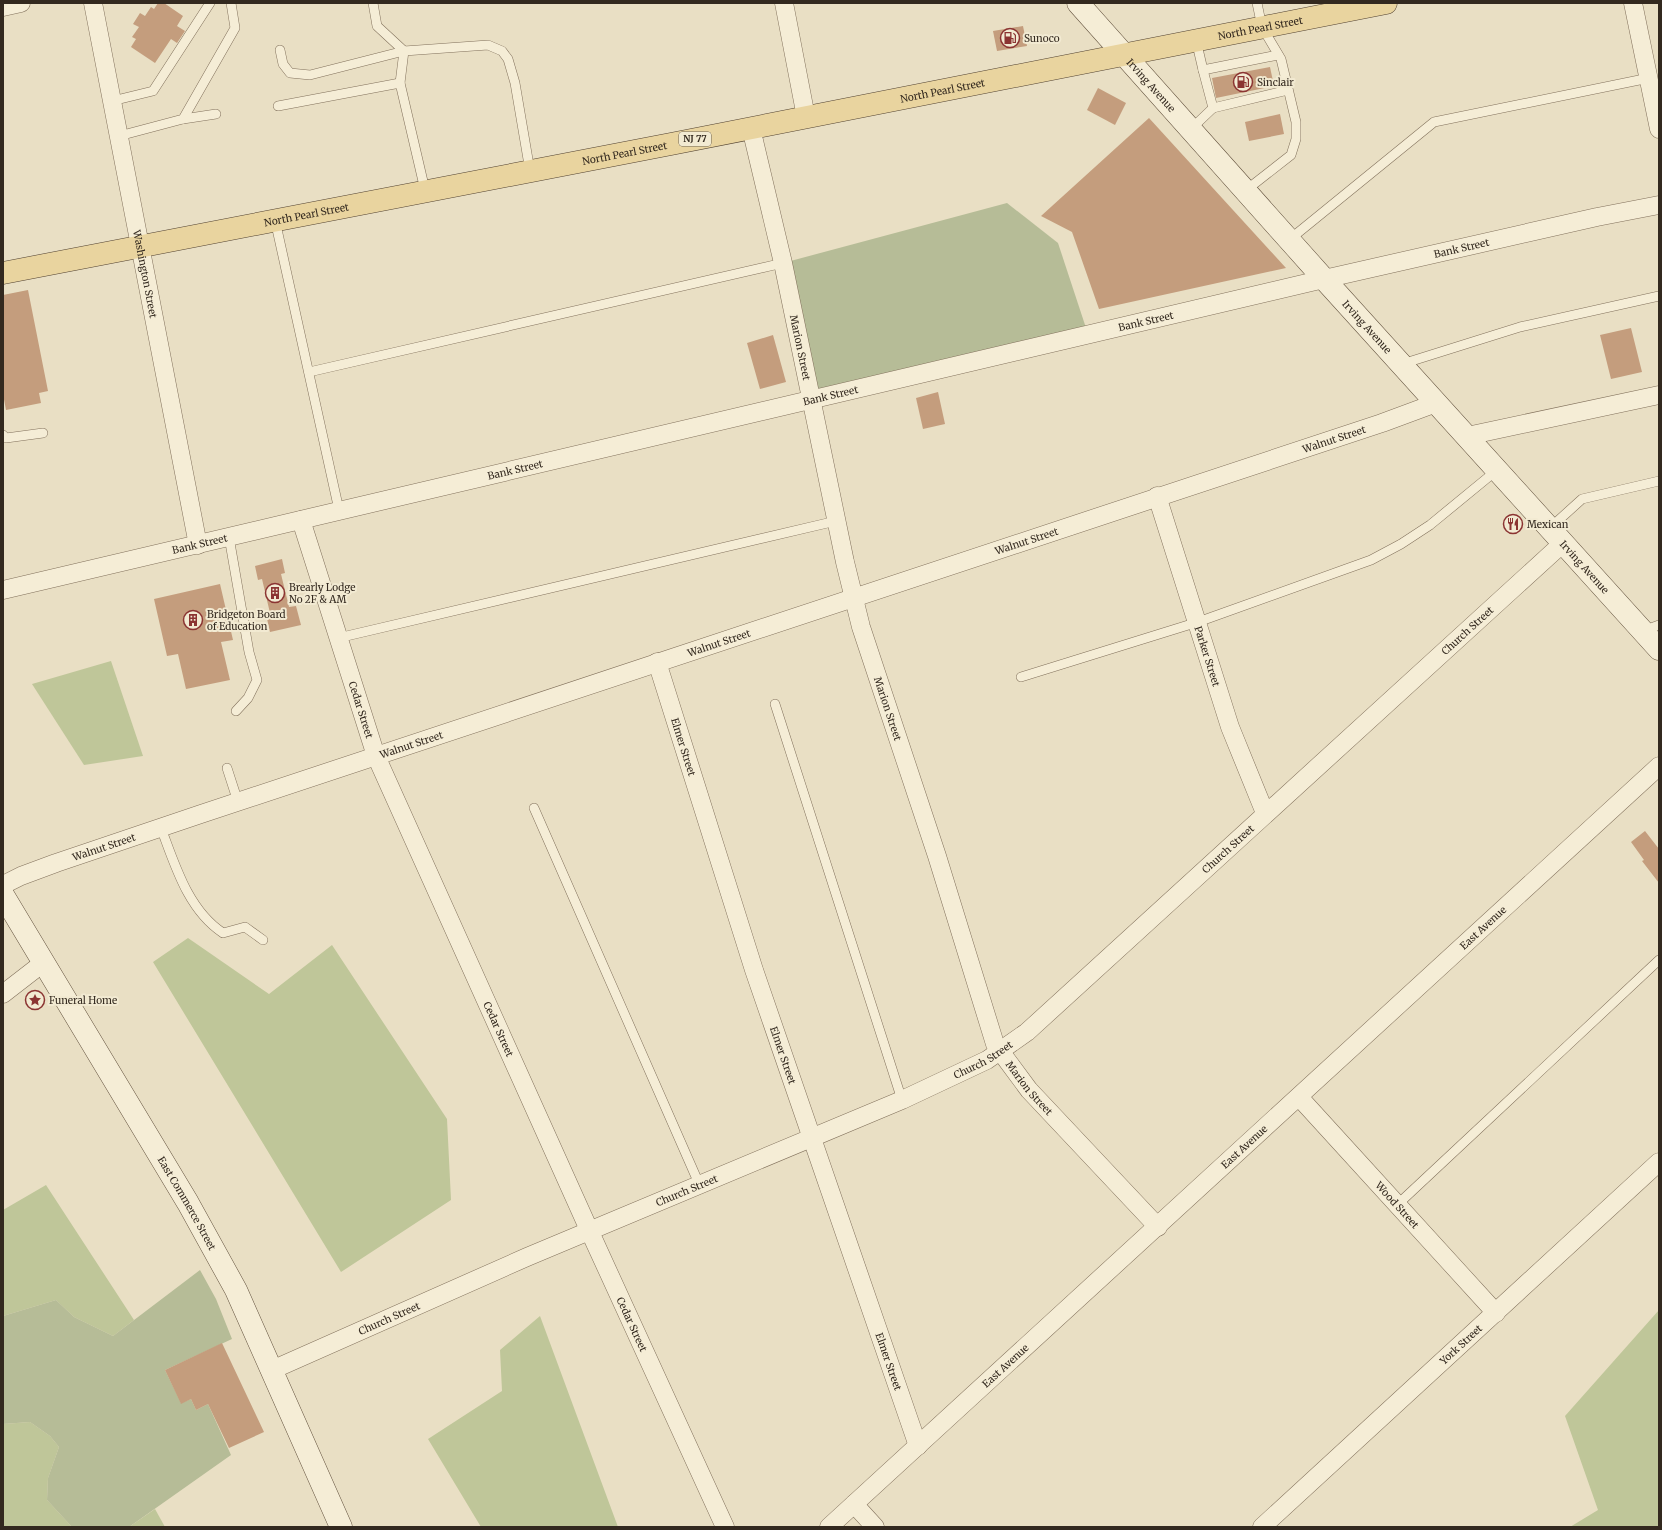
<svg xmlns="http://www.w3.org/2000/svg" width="1662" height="1530" font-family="Merriweather,serif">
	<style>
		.green { fill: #bfc699 }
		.cemetery { fill: #b6bc97 }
		.building { fill: #c49d7d }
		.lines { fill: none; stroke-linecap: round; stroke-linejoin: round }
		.lane-casing { stroke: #82715c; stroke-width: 10 }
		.street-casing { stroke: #82715c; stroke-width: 19 }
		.secondary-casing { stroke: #64533f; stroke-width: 23 }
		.primary-casing { stroke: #504030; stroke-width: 23 }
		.lane { stroke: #f5edd6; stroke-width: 9 }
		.street { stroke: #f5edd6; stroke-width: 18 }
		.secondary { stroke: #f5edd6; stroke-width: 22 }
		.primary { stroke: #e9d49f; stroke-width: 22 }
		.labels { text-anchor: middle; stroke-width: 4; stroke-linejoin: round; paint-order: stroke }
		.shield { fill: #f2ead2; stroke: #6c6355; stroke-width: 1 }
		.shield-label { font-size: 9px; font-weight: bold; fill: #33291f }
		.street-label { font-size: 10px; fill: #33291f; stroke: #f2ead2 }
		.poi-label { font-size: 10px; fill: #33291f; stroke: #f2ead2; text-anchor: start }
	</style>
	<rect width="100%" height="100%" fill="#e9dfc4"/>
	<g class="green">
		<path d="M111 661 143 756 84 765 32 684Z"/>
		<path d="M188 938 269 994 332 945 447 1119 451 1200 341 1272 153 962Z"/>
		<path d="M46 1185 134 1320 113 1336 74 1317 56 1300 3 1316V1210Z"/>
		<path d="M1659 1310V1527H1570L1598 1510 1565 1416Z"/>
		<path d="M540 1316 618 1527H481L428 1439 502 1391 500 1350Z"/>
		<path d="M30 1422 50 1436 59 1447 48 1478 47 1500 72 1527H3V1424Z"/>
		<path d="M155 1509 165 1527H129Z"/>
	</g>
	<g class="cemetery">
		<path d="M1007 203 1058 243 1088 334 811 399 783 263Z"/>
		<path d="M200 1270 216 1299 232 1339 165 1370 181 1403 191 1399 196 1410 208 1404 231 1455 129 1527H72L47 1500 48 1478 59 1447 50 1436 30 1422 3 1424V1316L56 1300 74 1317 113 1336Z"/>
	</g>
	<g class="building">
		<path d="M158 3H164L183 16 177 26 185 31 177 43 171 39 155 63 131 47 136 39 132 37 139 27 133 24 140 13 145 16 151 7 154 9Z"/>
		<path d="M1023 26 1027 46 997 51 993 31Z"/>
		<path d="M1270 67 1274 86 1216 98 1212 78Z"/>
		<path d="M1098 88 1126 103 1115 125 1087 110Z"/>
		<path d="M1280 114 1284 134 1249 141 1245 122Z"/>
		<path d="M1149 118 1286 268 1099 309 1072 232 1041 216Z"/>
		<path d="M28 290 48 391 39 393 41 403 6 410 3 394V295Z"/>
		<path d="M1631 328 1642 372 1611 379 1600 335Z"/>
		<path d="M773 335 786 382 760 389 747 343Z"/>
		<path d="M938 392 945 424 923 429 916 398Z"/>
		<path d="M282 559 285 573 281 574 289 607 296 606 301 625 270 632 266 614 270 613 262 579 258 580 255 566Z"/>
		<path d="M220 584 233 640 221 642 230 680 186 689 178 654 167 656 154 599Z"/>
		<path d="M1645 831 1659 849V883L1642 861 1644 860 1631 842Z"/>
		<path d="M222 1343 264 1432 229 1448 208 1404 196 1410 191 1399 181 1404 165 1370Z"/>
	</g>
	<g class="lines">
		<g class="lane-casing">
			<g id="lane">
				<path d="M373 3 377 26 404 51"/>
				<path d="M1196 40 1203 70 1278 55"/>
				<path d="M280 50 283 64 290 73 310 75 404 51"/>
				<path d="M1203 70 1213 108 1288 90"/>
				<path d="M400 83 404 51 488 45 502 51 508 59 515 83 530 171"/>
				<path d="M112 101 153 91 210 3"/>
				<path d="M278 106 400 83 425 190"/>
				<path d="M183 119 216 114"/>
				<path d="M1191 129 1213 108"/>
				<path d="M119 136 183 119 235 28 231 3"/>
				<path d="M1245 191 1291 155 1296 139V122L1281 59 1262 27 1257 3"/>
				<path d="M275 220 339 510"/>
				<path d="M1289 240 1434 122 1649 78"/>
				<path d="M1402 364 1520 327 1659 296"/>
				<path d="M309 372 783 263"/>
				<path d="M3 435 6 438 43 433"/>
				<path d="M1550 528 1582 499 1659 481"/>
				<path d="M229 537 249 652 257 680 248 698 236 711"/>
				<path d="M1643 631 1659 625"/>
				<path d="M338 638 836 521"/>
				<path d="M1021 677 1198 622 1371 560 1401 544 1430 525 1497 470"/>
				<path d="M775 704 902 1100"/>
				<path d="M227 768 238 802"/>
				<path d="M534 808 700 1186"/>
				<path d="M161 828C175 865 188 910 223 933L245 927 263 940"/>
				<path d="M1397 1205 1659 960"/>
			</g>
		</g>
		<g class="street-casing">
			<g id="street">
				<path id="s1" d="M93 3 198 545"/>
				<path d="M784 3 806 117"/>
				<path d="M1633 3 1659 129"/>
				<path d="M3 7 21 3"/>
				<path id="s2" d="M751 128 783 263 845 562 861 627 937 856 995 1044 1029 1090 1158 1227"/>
				<path d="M1467 436 1659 395"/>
				<path id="s3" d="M1157 496 1230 727 1265 813"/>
				<path id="s4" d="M301 520 376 756 590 1232 725 1527"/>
				<path id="s5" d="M3 590 1324 279 1597 217 1659 205"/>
				<path id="s6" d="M657 662 754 970 918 1446"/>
				<path id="s7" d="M3 885 21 876 56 863 201 814 1382 423 1436 403"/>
				<path d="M3 994 43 963"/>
				<path id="s8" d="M1299 1097 1496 1313"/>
				<path id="s9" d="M272 1370 527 1257 902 1100 987 1060 1027 1032 1563 543"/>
				<path d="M854 1504 875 1527"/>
				<path id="s10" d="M829 1527 1659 766"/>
				<path id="s11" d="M1262 1527 1659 1162"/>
			</g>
		</g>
		<g class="secondary-casing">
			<g id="secondary">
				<path id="s12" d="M1078 3 1324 279 1659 649"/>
				<path id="s13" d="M3 895 188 1203 236 1290 341 1527"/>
			</g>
		</g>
		<g class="primary-casing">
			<g id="primary">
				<path id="s14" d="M3 273 671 144 1386 3"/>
			</g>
		</g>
		<use href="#lane" class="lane"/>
		<use href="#street" class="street"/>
		<use href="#secondary" class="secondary"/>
		<use href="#primary" class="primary"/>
	</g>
	<defs>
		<g id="fuel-ring" transform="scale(1)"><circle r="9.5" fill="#f2ead2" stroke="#8b3432" stroke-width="1.5"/><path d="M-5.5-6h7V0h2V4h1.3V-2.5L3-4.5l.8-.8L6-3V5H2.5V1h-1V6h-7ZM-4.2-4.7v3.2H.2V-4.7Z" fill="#8b3432"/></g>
		<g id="restaurant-ring" transform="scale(1)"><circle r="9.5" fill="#f2ead2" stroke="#8b3432" stroke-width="1.5"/><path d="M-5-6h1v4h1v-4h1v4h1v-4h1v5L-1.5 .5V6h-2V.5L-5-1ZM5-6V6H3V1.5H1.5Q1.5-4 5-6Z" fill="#8b3432"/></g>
		<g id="building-ring" transform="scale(1)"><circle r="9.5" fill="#f2ead2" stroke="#8b3432" stroke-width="1.5"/><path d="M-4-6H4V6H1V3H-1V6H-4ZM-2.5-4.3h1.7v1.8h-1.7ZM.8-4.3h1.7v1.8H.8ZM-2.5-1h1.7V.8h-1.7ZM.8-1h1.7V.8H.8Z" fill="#8b3432"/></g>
		<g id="sight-ring" transform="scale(1)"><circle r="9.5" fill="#f2ead2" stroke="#8b3432" stroke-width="1.5"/><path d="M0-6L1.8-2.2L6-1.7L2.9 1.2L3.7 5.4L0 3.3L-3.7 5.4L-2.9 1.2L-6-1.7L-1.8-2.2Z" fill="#8b3432"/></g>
	</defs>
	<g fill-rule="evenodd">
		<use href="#fuel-ring" x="1010" y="38"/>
		<use href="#fuel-ring" x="1243" y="82"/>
		<use href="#restaurant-ring" x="1513" y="524"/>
		<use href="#building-ring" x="275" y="593"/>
		<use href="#building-ring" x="193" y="620"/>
		<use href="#sight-ring" x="35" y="1000"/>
	</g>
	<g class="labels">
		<rect class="shield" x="679" y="132" width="32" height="14" rx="3"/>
		<g class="shield-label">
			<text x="695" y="142">NJ 77</text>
		</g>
		<g class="street-label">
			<text dy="4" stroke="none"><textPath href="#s14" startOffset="1281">North Pearl Street</textPath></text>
			<text dy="4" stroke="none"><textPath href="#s12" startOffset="110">Irving Avenue</textPath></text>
			<text dy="4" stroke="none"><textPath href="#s14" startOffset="957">North Pearl Street</textPath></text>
			<text dy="4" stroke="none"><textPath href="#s14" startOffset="633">North Pearl Street</textPath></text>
			<text dy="4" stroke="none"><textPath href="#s14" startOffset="309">North Pearl Street</textPath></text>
			<text dy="4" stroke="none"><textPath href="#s5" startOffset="1498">Bank Street</textPath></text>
			<text dy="4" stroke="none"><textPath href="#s1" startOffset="276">Washington Street</textPath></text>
			<text dy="4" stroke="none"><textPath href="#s5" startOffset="1174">Bank Street</textPath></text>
			<text dy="4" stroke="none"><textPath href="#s12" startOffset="434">Irving Avenue</textPath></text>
			<text dy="4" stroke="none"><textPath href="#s2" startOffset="225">Marion Street</textPath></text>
			<text dy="4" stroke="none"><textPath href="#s5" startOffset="850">Bank Street</textPath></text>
			<text dy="4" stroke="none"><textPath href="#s7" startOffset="1404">Walnut Street</textPath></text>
			<text dy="4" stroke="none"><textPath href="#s5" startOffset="526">Bank Street</textPath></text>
			<text dy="4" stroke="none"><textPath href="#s7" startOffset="1080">Walnut Street</textPath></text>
			<text dy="4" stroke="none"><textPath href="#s5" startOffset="202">Bank Street</textPath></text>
			<text dy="4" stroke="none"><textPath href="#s12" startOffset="758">Irving Avenue</textPath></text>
			<text dy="4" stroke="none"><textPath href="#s9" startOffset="1424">Church Street</textPath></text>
			<text dy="4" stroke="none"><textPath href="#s7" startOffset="756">Walnut Street</textPath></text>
			<text dy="4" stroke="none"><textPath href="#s3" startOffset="168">Parker Street</textPath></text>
			<text dy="4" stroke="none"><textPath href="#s2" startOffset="597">Marion Street</textPath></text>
			<text dy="4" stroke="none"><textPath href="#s4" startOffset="199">Cedar Street</textPath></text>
			<text dy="4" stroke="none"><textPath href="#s7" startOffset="432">Walnut Street</textPath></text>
			<text dy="4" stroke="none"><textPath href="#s6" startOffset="89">Elmer Street</textPath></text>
			<text dy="4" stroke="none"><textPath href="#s7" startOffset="108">Walnut Street</textPath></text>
			<text dy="4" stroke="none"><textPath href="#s9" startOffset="1100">Church Street</textPath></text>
			<text dy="4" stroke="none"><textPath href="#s10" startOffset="887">East Avenue</textPath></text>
			<text dy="4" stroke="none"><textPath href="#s4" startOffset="547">Cedar Street</textPath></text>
			<text dy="4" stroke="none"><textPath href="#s6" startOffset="413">Elmer Street</textPath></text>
			<text dy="4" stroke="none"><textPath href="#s9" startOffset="776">Church Street</textPath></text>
			<text dy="4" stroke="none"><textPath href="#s2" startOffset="1005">Marion Street</textPath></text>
			<text dy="4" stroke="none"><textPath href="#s10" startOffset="563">East Avenue</textPath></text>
			<text dy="4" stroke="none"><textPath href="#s9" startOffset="452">Church Street</textPath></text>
			<text dy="4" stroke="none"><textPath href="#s13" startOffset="359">East Commerce Street</textPath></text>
			<text dy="4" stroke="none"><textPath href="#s8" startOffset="146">Wood Street</textPath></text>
			<text dy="4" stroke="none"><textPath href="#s9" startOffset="128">Church Street</textPath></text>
			<text dy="4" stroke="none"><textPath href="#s4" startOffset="871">Cedar Street</textPath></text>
			<text dy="4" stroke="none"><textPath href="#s11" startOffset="270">York Street</textPath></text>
			<text dy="4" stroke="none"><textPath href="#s6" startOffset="737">Elmer Street</textPath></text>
			<text dy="4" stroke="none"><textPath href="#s10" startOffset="239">East Avenue</textPath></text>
		</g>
		<g class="poi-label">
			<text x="1024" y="42">Sunoco</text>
			<text x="1257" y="86">Sinclair</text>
			<text x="1527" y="528">Mexican</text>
			<text x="289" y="591">Brearly Lodge<tspan x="289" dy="12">No 2F &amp; AM</tspan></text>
			<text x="207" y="618">Bridgeton Board<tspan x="207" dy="12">of Education</tspan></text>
			<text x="49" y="1004">Funeral Home</text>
		</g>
	</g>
	<rect width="1662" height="1530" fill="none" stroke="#33291f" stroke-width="8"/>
</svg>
